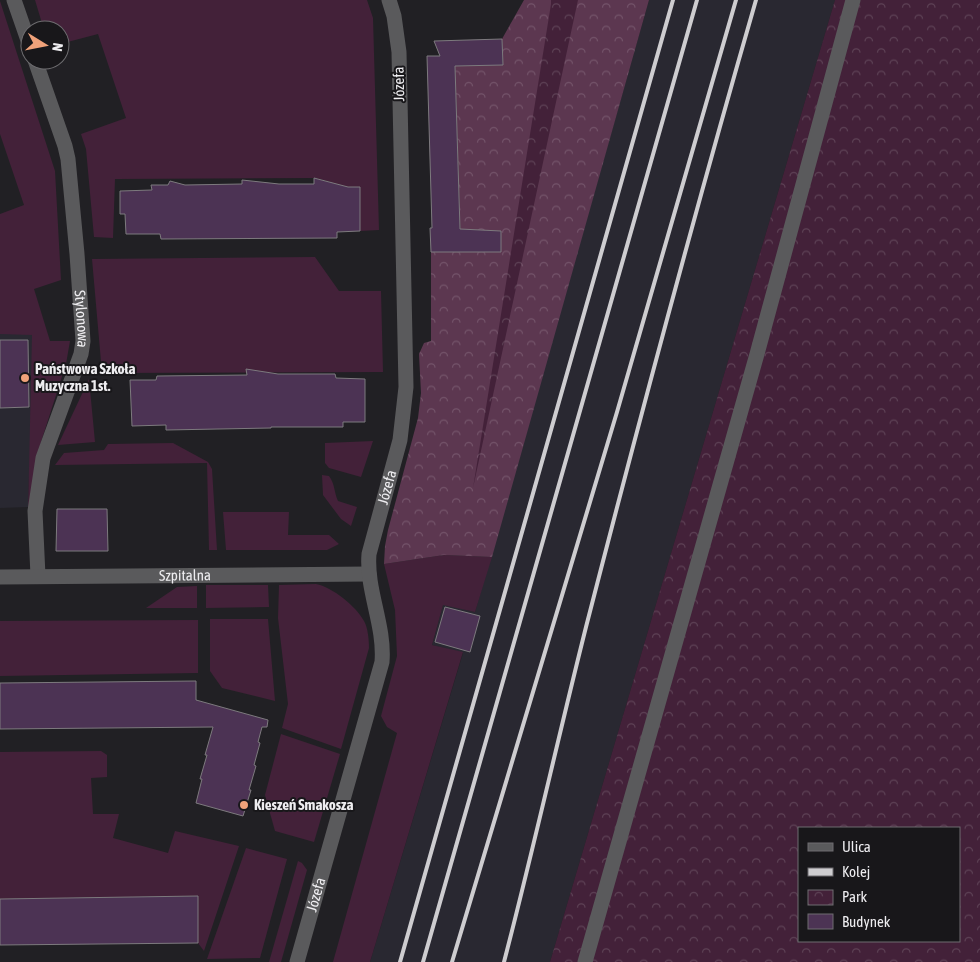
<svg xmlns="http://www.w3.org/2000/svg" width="980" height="962" font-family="'Asap Condensed',sans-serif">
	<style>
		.built { fill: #292831 }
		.green { fill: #432139 }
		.forest { fill: url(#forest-crowns) }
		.park { fill: url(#park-crowns); fill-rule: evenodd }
		.building { fill: #4c3354; stroke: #7d7a7e }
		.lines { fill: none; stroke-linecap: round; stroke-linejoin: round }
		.lane { stroke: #5a5a5c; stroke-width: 15 }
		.street { stroke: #5a5a5c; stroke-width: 15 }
		.rail { stroke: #cecdd0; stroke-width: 4 }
		.poi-dot { fill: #f0a27a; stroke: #18171a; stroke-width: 2 }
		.labels { text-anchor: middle; stroke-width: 4; stroke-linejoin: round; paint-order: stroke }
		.street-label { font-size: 15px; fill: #eeedf0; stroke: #18171a }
		.poi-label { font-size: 15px; font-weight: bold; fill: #eeedf0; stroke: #18171a; text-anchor: start }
	</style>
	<defs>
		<pattern id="forest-crowns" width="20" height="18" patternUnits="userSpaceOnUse" patternTransform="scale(1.25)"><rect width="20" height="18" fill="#5c3750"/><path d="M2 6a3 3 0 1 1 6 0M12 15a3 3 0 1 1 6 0" fill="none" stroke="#74546a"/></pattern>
		<pattern id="park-crowns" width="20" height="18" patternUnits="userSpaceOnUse" patternTransform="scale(1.25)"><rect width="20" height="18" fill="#432139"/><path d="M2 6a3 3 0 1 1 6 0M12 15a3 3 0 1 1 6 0" fill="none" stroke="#5e4256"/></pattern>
	</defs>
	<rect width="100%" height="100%" fill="#212024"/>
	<g class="built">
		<path d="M649 0H835L550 962H370L463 653 432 645 443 604 475 612Z"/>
		<path d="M0 285 50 350 29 477 28 507 0 508Z"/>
	</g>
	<g class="green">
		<path d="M35 0H367L373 18 379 230 360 231 359 187 330 188V182L316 178 115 179 113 238 94 237 86 149 81 134 126 118 98 34 60 44V30H44Z"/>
		<path d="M0 1 55 171 61 280 34 289 50 341H70L66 364 41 442 28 512 32 335 0 334V214L24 205 0 134Z"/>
		<path d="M315 257 339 291H381L383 372 102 373 92 259Z"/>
		<path d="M89 379 95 442 58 445Z"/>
		<path d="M373 441 361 477 329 468 325 463V443Z"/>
		<path d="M173 443 208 462 212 469 217 550H209L207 463 55 465 64 453 104 450 108 444Z"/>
		<path d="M322 475 329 476C335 484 334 492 338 501L357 507 351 526 341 519 323 495Z"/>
		<path d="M223 512H289L288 535H329L339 544 327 550H226Z"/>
		<path d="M444 555 492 557 475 612 443 605 432 645 463 652 370 962H333L397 733 387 727 381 716 397 656 395 610 384 564Z"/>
		<path d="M316 584C332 587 356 606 364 621 368 628 369 640 369 648L341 749 282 728 288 704 278 618 279 585Z"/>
		<path d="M206 585H268L269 607 206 608Z"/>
		<path d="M197 586V608H146L177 587Z"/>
		<path d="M210 619H268L275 701 222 688 210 671Z"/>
		<path d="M198 620V673L0 676V621Z"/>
		<path d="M281 734 340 754 314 842 275 831 265 795Z"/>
		<path d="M101 751 107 755V777L91 778 93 814H119L113 838 168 853 175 831 239 846 204 951 198 943V896L0 899V752Z"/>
		<path d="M246 848 287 859 260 958 207 959Z"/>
		<path d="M298 861 302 863 307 870 281 962H269Z"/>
	</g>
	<path class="forest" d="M524 0H649L492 557 444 555 384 564 385 546 388 530 418 418 421 393 419 354 424 343 431 341V252L461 251 455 66 503 64 502 39Z"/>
	<g class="park">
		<path d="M551 0H578L473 488 551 4Z"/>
		<path d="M835 0H980V962H550ZM799 828H959V941H799Z"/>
	</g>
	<g class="building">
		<path d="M502 39 503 65 455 66 460 229 501 231V252H431L430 228H432L427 56H440L434 41Z"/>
		<path d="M314 178 348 187H360V231L337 232V238L161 239 160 234H126L125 214H120V191L152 190 151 185H168L170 181 185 185 242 184V180L279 184H314Z"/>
		<path d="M0 340H28L29 407 0 408Z"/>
		<path d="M246 369 278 374H335L336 378 365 379V422H343V427H271V428L166 430V425L132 426 130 380H156L157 376 247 375Z"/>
		<path d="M57 509H107L108 551H56Z"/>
		<path d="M445 607 480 616 470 652 435 642Z"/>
		<path d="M196 681V700L268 720 267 727H262L258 742 260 743 254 765 256 766 249 790H251L243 816 196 803 202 779H200L207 755H205L213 727 0 729V683Z"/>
		<path d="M198 896V943L0 945V899Z"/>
	</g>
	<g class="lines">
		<path class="lane" d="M585 962 757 354 853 0"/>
		<g class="street">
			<path d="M14 0 30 46"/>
			<path id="s1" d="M35 60 65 146 68 159 77 254 83 341 81 354 43 458 35 511 38 576"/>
			<path id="s2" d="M0 577 369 574"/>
			<path id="s3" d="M297 962 382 662C385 625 366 590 369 554L400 440 406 387 399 52 394 16 389 0"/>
		</g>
		<g class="rail">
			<path d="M400 962 673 0"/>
			<path d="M423 962 697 0"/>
			<path d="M452 962 617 412 736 0"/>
			<path d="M504 962C533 851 558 738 586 627 640 417 696 208 756 0"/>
		</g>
	</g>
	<g class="poi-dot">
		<circle cx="25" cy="378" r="5"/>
		<circle cx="244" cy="805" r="5"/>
	</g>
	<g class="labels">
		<g class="street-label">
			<text transform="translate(399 84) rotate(-91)" y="5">Józefa</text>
			<text dy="5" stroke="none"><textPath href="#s1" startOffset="265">Stylonowa</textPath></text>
			<text dy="5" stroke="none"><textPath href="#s3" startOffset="490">Józefa</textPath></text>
			<text dy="5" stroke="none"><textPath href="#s2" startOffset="185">Szpitalna</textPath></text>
			<text dy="5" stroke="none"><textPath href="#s3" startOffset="70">Józefa</textPath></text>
		</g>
		<g class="poi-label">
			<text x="35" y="374">Państwowa Szkoła<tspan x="35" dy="17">Muzyczna 1st.</tspan></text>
			<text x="254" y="810">Kieszeń Smakosza</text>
		</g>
	</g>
	<rect x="798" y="827" width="162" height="115" fill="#18171a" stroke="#6e6d70"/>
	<rect x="808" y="843" width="25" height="8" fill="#5a5a5c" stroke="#6e6d70"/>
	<text x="842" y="852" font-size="15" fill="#eeedf0">Ulica</text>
	<rect x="808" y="868" width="25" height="8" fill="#cecdd0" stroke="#6e6d70"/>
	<text x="842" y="877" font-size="15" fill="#eeedf0">Kolej</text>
	<rect x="808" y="890" width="25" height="15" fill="url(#park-crowns)" stroke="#6e6d70"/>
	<text x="842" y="902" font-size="15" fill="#eeedf0">Park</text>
	<rect x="808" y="914" width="25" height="15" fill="#4c3354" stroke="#6e6d70"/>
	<text x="842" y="927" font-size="15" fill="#eeedf0">Budynek</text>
	<g transform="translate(45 45) rotate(100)"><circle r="24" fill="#18171a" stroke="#6e6d70"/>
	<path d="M0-4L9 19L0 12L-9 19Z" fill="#f0a27a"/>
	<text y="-8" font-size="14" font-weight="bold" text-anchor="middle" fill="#eeedf0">N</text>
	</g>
</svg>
